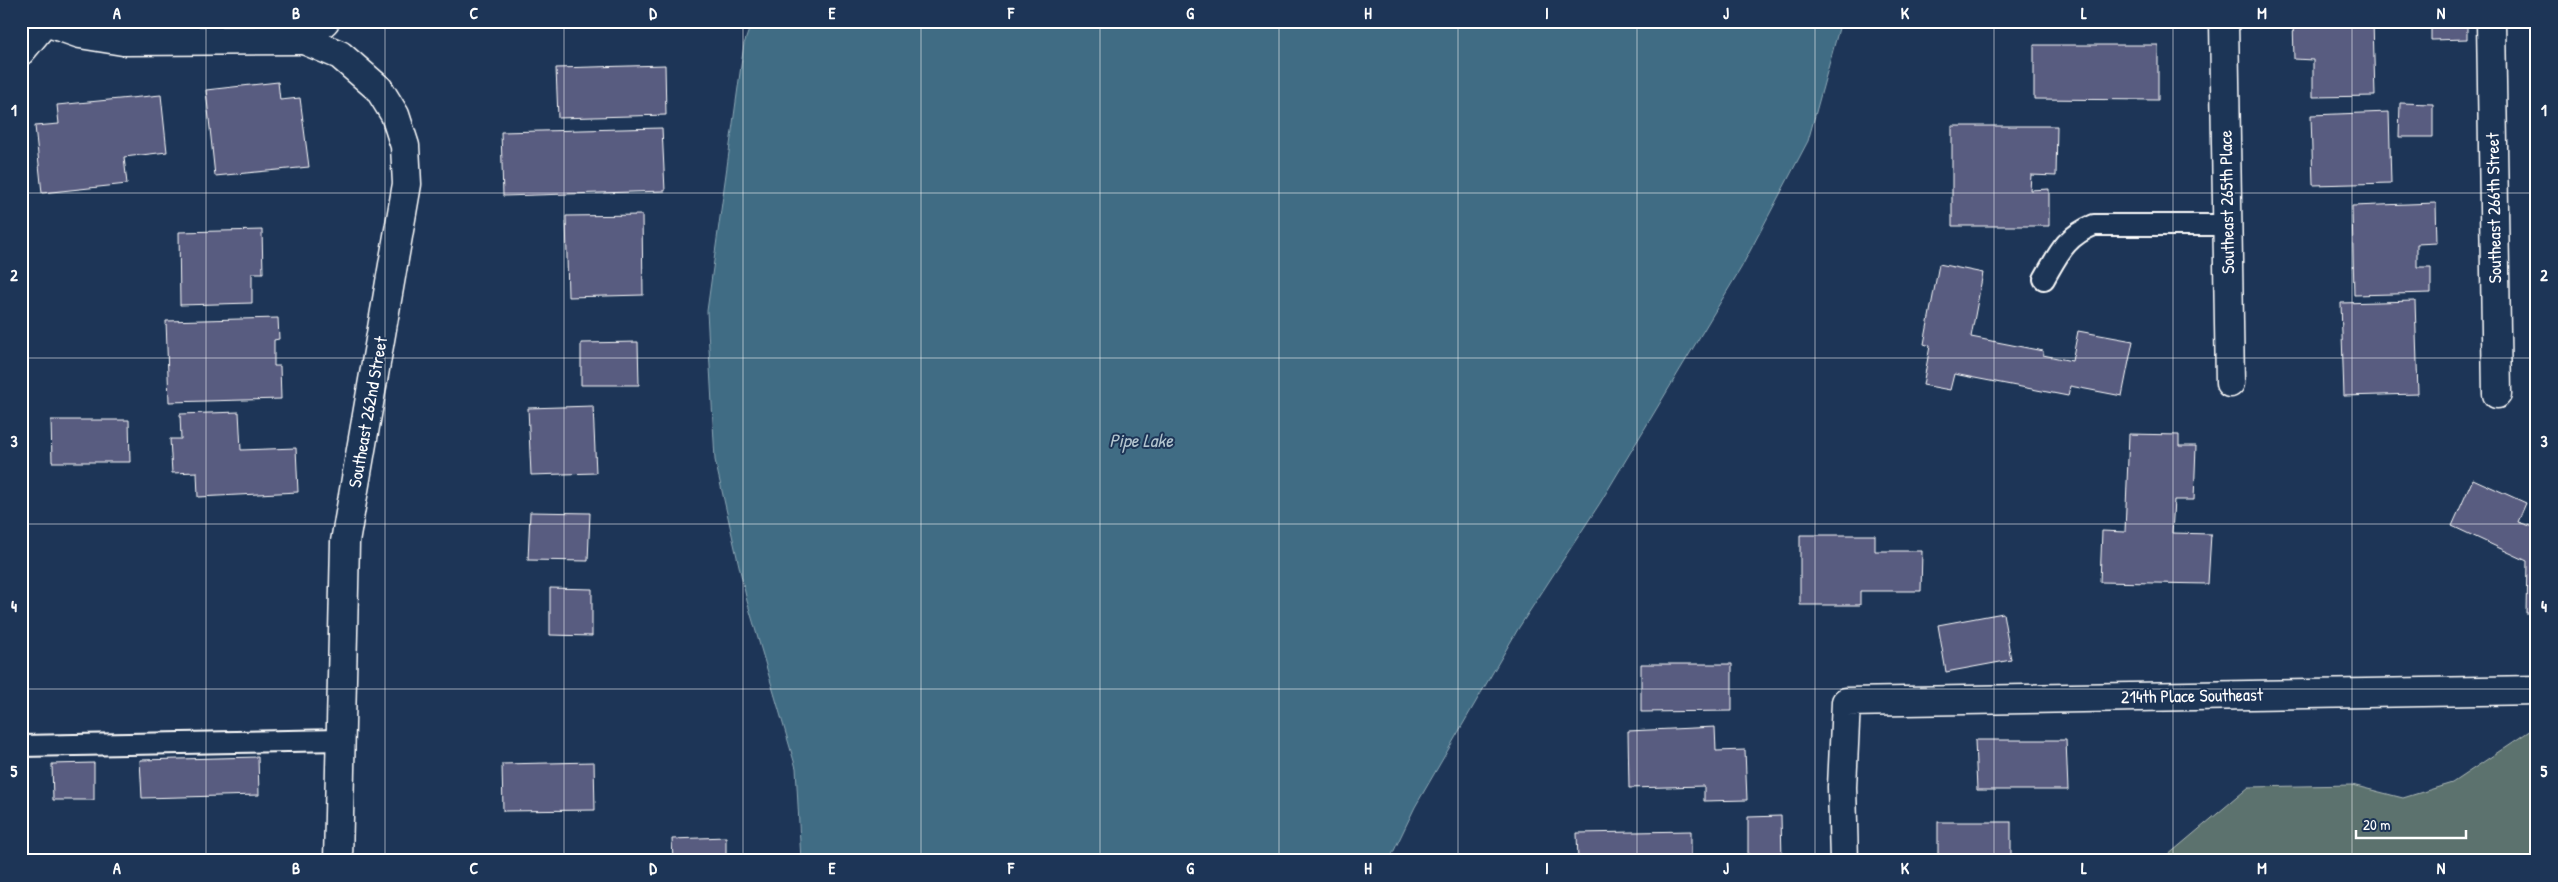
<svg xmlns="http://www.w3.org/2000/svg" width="2558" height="882" font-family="'Patrick Hand',sans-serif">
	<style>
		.green { fill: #5b726e; stroke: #adb8b6 }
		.water { fill: #406c84; stroke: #8ca7b5 }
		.building { fill: #595c80; stroke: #fff }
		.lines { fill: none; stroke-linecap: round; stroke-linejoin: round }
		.lane-casing { stroke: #fff; stroke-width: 24 }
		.street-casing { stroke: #fff; stroke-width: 31 }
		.lane { stroke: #1d3557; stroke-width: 20 }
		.street { stroke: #1d3557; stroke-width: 28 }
		.grid { fill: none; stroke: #fff; stroke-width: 1; stroke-opacity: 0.55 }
		.labels { text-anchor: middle; stroke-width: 4; stroke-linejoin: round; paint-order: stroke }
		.street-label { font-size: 18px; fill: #fff; stroke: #1d3557 }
		.water-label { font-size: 19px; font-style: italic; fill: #b3c4ce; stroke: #1d3557 }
		.neatline { fill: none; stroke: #fff; stroke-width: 2 }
		.grid-label { font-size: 16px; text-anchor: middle; font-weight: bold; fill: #fff }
	</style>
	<rect width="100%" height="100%" fill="#1d3557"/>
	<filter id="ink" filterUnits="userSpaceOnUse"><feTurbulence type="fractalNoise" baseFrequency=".02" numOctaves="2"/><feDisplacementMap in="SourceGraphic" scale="10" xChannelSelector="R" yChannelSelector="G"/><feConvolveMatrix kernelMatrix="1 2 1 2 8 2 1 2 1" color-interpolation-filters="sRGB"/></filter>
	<g filter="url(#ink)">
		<path class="green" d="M2537 726V861H2161L2249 787 2352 785 2403 798 2452 783Z"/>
		<path class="water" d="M752 21H1841L1808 141 1741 268 1600 503 1518 629 1415 807 1389 861H801L796 768 747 601 715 460 707 311 744 44Z"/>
		<g class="building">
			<path d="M2293 21H2373L2375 96 2313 97V60L2294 59Z"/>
			<path d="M2431 21H2467V39L2431 40Z"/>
			<path d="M2034 45H2158V100L2034 99Z"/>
			<path d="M665 65 666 115 558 118 556 68Z"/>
			<path d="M278 82 280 100 300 98 309 167 215 176 206 90Z"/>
			<path d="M161 95 167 152 124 157 127 184 42 193 35 126 59 124 57 105Z"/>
			<path d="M2400 103 2433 104V137H2399Z"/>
			<path d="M2389 112 2391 183 2313 185 2311 115Z"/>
			<path d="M1952 126H2057L2056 176 2031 175 2030 190 2049 189V226H1952Z"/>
			<path d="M662 128 665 191 503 196 501 132Z"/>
			<path d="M2436 203 2437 243 2417 244V267H2431V293L2354 295 2352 206Z"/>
			<path d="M642 215 643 295 568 297 566 216Z"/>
			<path d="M262 230 263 273H252V303L180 305 179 232Z"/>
			<path d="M1939 264 1983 273 1971 337 2043 351V355L2072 361 2078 331 2133 341 2122 396 2070 386 2068 396 1954 374 1950 390 1923 385 1930 346 1924 344Z"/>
			<path d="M2415 301 2418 394 2344 396 2341 303Z"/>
			<path d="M278 318 279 339 274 340V366H280L281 399 169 402 166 321Z"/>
			<path d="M638 342 639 385H581V343Z"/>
			<path d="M593 406 596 473 531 475 528 408Z"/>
			<path d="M239 412 241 450 296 448 298 492 198 497 197 472 172 473 170 439H181L180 414Z"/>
			<path d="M51 420H129L130 462H52Z"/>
			<path d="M2129 434 2179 435V446H2196L2194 500H2174L2172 533 2211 534 2208 584 2100 582 2102 531 2125 532Z"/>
			<path d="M2473 479 2526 503 2518 522 2537 528V613H2526L2527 561 2452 526Z"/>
			<path d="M530 512 590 513 588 561 528 560Z"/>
			<path d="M1800 535H1875V551H1922L1921 591H1860V605H1800Z"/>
			<path d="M550 588 592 589V636L550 635Z"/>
			<path d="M2003 613 2011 660 1946 672 1938 625Z"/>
			<path d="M1641 664H1732V711L1641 712Z"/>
			<path d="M1715 727 1716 751 1745 750 1747 800 1704 801V786L1629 788 1628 731Z"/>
			<path d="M1975 740H2066L2068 790H1977Z"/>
			<path d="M258 757 259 795 142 798 140 760Z"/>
			<path d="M594 762 595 810 503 811 502 764Z"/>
			<path d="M94 763V800H53L52 764Z"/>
			<path d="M1781 816 1782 861H1748V817Z"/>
			<rect x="1938" y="822" width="73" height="39"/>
			<path d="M1691 831V861H1578L1577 833Z"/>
			<path d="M726 837V861H673L672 839Z"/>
		</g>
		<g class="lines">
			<g class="lane-casing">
				<g id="lane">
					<path d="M2044 279C2059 253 2065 237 2094 225H2227"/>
					<path d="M21 746 341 740"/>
				</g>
			</g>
			<g class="street-casing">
				<g id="street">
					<path d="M43 21 80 34 123 41 304 40"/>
					<path d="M325 21 304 40 340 55 379 89 395 115 405 146 407 184 345 542 338 861"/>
					<path d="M2224 21 2230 383"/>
					<path d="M2491 21 2497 394"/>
					<path d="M21 51 45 22"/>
					<path d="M1844 861 1842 787 1846 702 2537 690"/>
				</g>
			</g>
			<use href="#lane" class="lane"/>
			<use href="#street" class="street"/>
		</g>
	</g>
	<path class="grid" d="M206 21V861M385 21V861M564 21V861M743 21V861M921 21V861M1100 21V861M1279 21V861M1458 21V861M1637 21V861M1815 21V861M1994 21V861M2173 21V861M2352 21V861M21 193H2537M21 358H2537M21 524H2537M21 689H2537"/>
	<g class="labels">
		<g class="street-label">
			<text transform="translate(2227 202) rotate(-91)" y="6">Southeast 265th Place</text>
			<text transform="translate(2494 208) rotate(-91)" y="6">Southeast 266th Street</text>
			<text transform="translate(368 412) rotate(-80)" y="6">Southeast 262nd Street</text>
			<text transform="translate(2192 696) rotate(-1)" y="6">214th Place Southeast</text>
		</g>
		<g class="water-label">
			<text x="1141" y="447">Pipe Lake</text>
		</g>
	</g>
	<rect width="2558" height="882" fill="none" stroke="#1d3557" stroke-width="55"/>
	<path d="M2356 830v8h110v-8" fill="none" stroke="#ffffff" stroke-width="2.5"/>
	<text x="2363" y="830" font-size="15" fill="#ffffff" stroke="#1d3557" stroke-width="4" paint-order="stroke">20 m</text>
	<rect x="28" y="28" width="2502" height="826" class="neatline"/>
	<g class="grid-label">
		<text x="117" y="19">A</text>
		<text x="296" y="19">B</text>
		<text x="474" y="19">C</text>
		<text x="653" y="19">D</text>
		<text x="832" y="19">E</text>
		<text x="1011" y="19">F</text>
		<text x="1190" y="19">G</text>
		<text x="1368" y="19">H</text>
		<text x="1547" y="19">I</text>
		<text x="1726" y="19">J</text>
		<text x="1905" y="19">K</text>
		<text x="2084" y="19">L</text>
		<text x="2262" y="19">M</text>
		<text x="2441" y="19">N</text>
		<text x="14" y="116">1</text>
		<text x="2544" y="116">1</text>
		<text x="14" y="281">2</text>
		<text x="2544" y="281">2</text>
		<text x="14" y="447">3</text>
		<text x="2544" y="447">3</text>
		<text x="14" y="612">4</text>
		<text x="2544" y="612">4</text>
		<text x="14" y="777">5</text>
		<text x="2544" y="777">5</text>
		<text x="117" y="874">A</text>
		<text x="296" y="874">B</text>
		<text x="474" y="874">C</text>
		<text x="653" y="874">D</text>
		<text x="832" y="874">E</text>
		<text x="1011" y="874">F</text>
		<text x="1190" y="874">G</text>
		<text x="1368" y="874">H</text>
		<text x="1547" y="874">I</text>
		<text x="1726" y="874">J</text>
		<text x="1905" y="874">K</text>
		<text x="2084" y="874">L</text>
		<text x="2262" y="874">M</text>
		<text x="2441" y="874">N</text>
	</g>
</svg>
